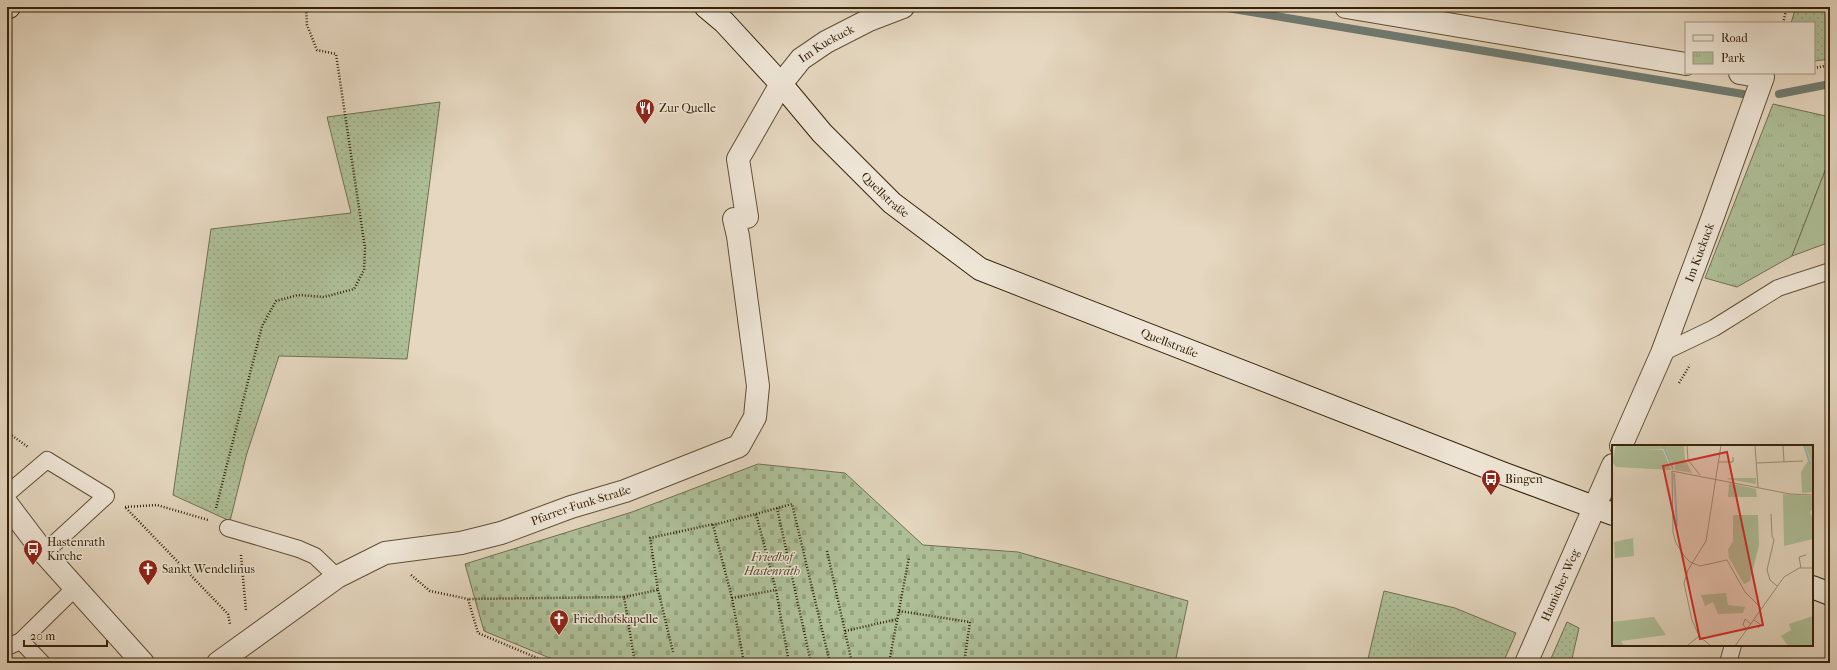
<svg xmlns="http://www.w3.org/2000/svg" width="1837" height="670" font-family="'IM FELL French Canon',serif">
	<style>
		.grass { fill: url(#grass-dots); stroke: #727050 }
		.cemetery { fill: url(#cemetery-stones); stroke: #727050 }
		.park { fill: url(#park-tufts); stroke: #727050 }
		.garden { fill: #aebf98; stroke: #727050 }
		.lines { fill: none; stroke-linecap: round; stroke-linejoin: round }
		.stream { stroke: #707c72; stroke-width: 8 }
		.service-casing { stroke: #614f36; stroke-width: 18 }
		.minor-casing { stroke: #614f36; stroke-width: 24 }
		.secondary-casing { stroke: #352208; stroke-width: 24 }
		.path { stroke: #352208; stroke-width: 2.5; stroke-dasharray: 1 2; stroke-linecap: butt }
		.service { stroke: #eee5d6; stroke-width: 16 }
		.minor { stroke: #eee5d6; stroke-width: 22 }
		.secondary { stroke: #eee5d6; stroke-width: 22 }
		.labels { text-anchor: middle; stroke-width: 3; stroke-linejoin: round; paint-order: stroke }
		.street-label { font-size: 12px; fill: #352208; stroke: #eee5d6 }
		.poi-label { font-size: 12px; fill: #352208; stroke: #eee5d6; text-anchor: start }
		.park-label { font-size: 12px; font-style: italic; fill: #53492c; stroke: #eee5d6 }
		.inset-river { fill: none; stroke: #97b8b8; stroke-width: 2 }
		.inset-road { fill: none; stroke: #9f8f76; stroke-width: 1 }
		.view { fill: #d62828; fill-opacity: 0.15; stroke: #d62828; stroke-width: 2 }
		.inset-edge { fill: none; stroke: #352208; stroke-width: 2 }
	</style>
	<defs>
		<pattern id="grass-dots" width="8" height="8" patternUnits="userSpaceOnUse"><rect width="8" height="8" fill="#aebf98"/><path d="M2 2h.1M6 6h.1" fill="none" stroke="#96a482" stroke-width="1.8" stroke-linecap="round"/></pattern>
		<pattern id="cemetery-stones" width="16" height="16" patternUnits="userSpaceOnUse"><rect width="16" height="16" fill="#aebf98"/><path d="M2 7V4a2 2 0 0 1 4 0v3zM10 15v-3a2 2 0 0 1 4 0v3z" fill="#96a482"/></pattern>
		<pattern id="park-tufts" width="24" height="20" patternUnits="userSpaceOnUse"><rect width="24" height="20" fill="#aebf98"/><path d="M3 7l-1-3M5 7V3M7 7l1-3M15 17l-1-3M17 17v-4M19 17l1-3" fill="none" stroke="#96a482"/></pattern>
	</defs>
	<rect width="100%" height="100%" fill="#e5d7c0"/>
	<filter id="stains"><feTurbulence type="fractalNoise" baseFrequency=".005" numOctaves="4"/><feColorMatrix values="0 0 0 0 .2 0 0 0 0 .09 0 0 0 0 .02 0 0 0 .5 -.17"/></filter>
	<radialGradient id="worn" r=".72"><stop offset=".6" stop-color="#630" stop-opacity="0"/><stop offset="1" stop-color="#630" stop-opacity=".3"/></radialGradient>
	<g class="grass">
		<path d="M1796 7H1830V59L1814 61V23H1791Z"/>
		<path d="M440 102 407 359 279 356 247 453 230 521 173 495 211 229 351 213 327 117Z"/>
		<path d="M1384 591 1455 608 1516 633 1503 663H1367Z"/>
		<path d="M1567 622 1579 628 1571 663H1549Z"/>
	</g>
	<path class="cemetery" d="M758 464 845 473 923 545 1018 552 1188 601 1175 663H562L484 631 465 564 632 512Z"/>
	<path class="park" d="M1773 104 1830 117V158L1792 256 1737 287 1705 278Z"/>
	<path class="garden" d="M1830 158V242L1792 256Z"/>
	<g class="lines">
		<g class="stream">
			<path d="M1221 7 1743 94"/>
			<path d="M1779 94 1830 84"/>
		</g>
		<g class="service-casing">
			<g id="service">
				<path d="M1662 353 1714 328 1778 288 1830 271"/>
				<path d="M7 494 47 460 106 496 44 553"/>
				<path d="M228 528 299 549 315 556 337 577"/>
				<path d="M21 641 42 663"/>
				<path d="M7 647 21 641 75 588"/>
				<path d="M1728 663 1733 645"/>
			</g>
		</g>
		<g class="minor-casing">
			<g id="minor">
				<path d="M1346 7 1686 64"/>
				<path id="s1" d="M1621 446 1662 353 1712 219 1763 77 1740 73"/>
				<path d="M7 504 44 553 143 663"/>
				<path id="s2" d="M218 663 337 577 385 553 461 543 501 533 571 507 625 491 739 446 755 417 758 386 738 236 734 219 747 217 738 159 781 84 801 59 826 42 869 20 903 7"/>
				<path id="s3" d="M1526 663 1613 465"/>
			</g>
		</g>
		<g class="secondary-casing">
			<g id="secondary">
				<path id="s4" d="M706 7 724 22 781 84 822 133 892 203 980 269 1502 473 1613 514"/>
				<path d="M7 8 9 7"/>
				<path d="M1812 587 1830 594"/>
			</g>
		</g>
		<g class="path">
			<path d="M1783 23 1787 7"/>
			<path d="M1814 68 1830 65"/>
			<path d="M1679 383 1690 365"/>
			<path d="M7 432 28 447"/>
			<path d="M125 507 157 505 208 520"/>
			<path d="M126 508 228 614 230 624"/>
			<path d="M216 508 262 326 276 301 298 295 324 297 354 289 364 270 365 248 336 54 317 50 307 25 306 7"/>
			<path d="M777 508 811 663"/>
			<path d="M756 514 792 504 830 663"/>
			<path d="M827 551 852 663"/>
			<path d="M241 555 246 611"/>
			<path d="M411 575 430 591 468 599"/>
			<path d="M658 590 673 652"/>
			<path d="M624 597 658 590 650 538 714 524"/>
			<path d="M732 598 713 525 756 514 776 590"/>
			<path d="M899 611 970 622 964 663"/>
			<path d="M845 631 898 619"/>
			<path d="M549 663 478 633 468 599 624 597 635 663"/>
			<path d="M744 663 732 598 776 590 789 663"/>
			<path d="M889 663 909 557"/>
		</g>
		<use href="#service" class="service"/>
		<use href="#minor" class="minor"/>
		<use href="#secondary" class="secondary"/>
	</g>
	<defs>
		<g id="restaurant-pin" transform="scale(1)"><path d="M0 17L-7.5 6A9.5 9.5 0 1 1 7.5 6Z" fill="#8f2418" stroke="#eee5d6"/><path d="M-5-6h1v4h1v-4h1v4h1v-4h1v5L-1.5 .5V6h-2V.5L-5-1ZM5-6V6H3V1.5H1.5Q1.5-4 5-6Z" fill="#fff"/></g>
		<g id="bus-pin" transform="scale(1)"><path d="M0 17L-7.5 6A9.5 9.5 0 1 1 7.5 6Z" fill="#8f2418" stroke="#eee5d6"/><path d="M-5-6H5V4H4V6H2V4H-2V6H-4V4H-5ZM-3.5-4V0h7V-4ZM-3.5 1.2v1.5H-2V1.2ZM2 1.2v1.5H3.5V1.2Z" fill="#fff"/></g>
		<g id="church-pin" transform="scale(1)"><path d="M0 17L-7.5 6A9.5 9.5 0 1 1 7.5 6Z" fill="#8f2418" stroke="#eee5d6"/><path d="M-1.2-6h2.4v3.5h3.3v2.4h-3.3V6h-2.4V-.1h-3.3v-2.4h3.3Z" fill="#fff"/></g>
	</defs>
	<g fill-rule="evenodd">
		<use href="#restaurant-pin" x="645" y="108"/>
		<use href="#bus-pin" x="1491" y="479"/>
		<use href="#bus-pin" x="33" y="549"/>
		<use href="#church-pin" x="148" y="569"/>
		<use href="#church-pin" x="559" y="619"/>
	</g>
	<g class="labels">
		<g class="street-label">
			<text dy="4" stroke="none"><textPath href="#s2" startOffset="1025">Im Kuckuck</textPath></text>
			<text dy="4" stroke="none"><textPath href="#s4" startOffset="260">Quellstraße</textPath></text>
			<text dy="4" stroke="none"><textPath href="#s1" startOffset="209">Im Kuckuck</textPath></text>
			<text dy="4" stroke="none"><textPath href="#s4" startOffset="584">Quellstraße</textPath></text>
			<text dy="4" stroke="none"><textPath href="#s2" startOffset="403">Pfarrer-Funk-Straße</textPath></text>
			<text dy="4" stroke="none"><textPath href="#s3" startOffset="85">Hamicher Weg</textPath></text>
		</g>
		<g class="poi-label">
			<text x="659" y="112">Zur Quelle</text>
			<text x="1505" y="483">Bingen</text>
			<text x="47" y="546">Hastenrath<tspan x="47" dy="14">Kirche</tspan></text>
			<text x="162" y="573">Sankt Wendelinus</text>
			<text x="573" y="623">Friedhofskapelle</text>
		</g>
		<g class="park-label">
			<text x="772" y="561">Friedhof<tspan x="772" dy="14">Hastenrath</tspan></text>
		</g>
	</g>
	<g transform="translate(1612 445)">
		<rect width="201" height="201" fill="#e5d7c0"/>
		<path d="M4 0H25L32 5H51L59 25 4 22 0 17ZM193 0H201V47L190 48 189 27 195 17 199 16ZM116 33H144V39L115 34ZM117 38 144 44 145 52H116ZM171 49 201 51V63L198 67 201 75V94L172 101ZM21 93 22 111 3 113 2 97ZM114 148 116 160 133 162 131 168 106 169 101 157 93 161 89 150ZM201 171V201H176L169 191 179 185 177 179ZM42 172 54 190 9 196 12 201H0V177Z" fill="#aebf98"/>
		<path d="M121 70H146L147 100 138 136 132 139 117 113 116 105 121 96Z" fill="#aebf98"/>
		<path d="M63 18 76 20 80 28 63 25Z" fill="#aebf98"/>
		<path d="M25 0H72L73 14 76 20 60 18 54 4 32 5ZM16 5 32 6 31 23 15 22Z" fill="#aebf98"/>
		<path class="inset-river" d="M51 0 61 24M192 0 198 19M62 28 65 81M0 107V130"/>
		<path class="inset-road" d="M75 0 76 15 88 30M143 0 146 42M171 0 172 17M107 17H121V12M145 18 191 16M159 69 160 91 162 95 155 125 158 135 165 141M189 123 187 112 194 110M150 164 133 147 115 115 88 121 78 117 73 112 64 98 61 87 60 26 178 49 201 50M142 175 149 180 146 183M135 184 131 180 133 174 139 179M75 201 87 191M99 201 87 191 80 175 72 138 76 125 94 96 109 0M123 201 172 132 187 123H201"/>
		<path class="view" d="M115 7 151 180 88 194 51 21Z"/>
		<rect width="201" height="201" class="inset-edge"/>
	</g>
	<rect width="1837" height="670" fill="none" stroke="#e5d7c0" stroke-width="24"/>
	<rect x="8" y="8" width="1821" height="654" fill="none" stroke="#352208" stroke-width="2"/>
	<rect x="12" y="12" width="1813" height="646" fill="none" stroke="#352208"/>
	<rect x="1685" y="22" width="130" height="52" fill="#eee5d6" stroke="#a49784"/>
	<rect x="1693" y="35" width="20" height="6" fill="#eee5d6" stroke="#a49784"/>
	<text x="1721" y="42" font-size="12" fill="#352208">Road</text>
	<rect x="1693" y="52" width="20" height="12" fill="url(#park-tufts)" stroke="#a49784"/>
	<text x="1721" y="62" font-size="12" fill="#352208">Park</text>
	<path d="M24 640v6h83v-6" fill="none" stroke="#352208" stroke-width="2"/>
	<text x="30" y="640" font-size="12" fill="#352208" stroke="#eee5d6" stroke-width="3" paint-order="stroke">20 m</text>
	<rect width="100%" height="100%" filter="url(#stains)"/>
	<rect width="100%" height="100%" fill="url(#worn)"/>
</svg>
